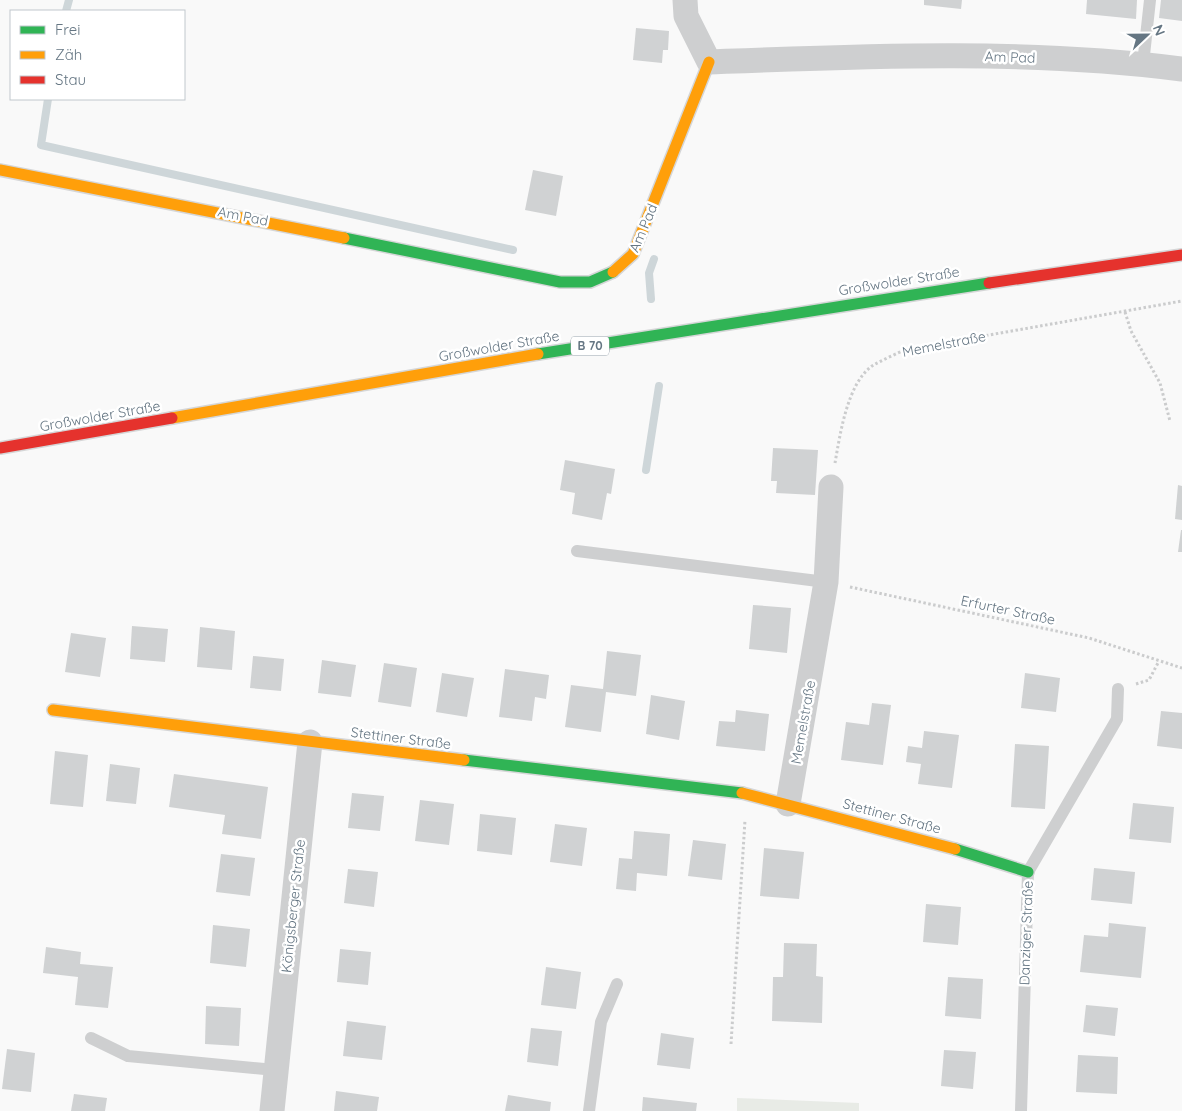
<svg xmlns="http://www.w3.org/2000/svg" width="1182" height="1111" font-family="Quicksand,sans-serif">
	<style>
		.green { fill: #e8ebe6 }
		.lines { fill: none; stroke-linecap: round; stroke-linejoin: round }
		.stream { stroke: #ced6d9; stroke-width: 8 }
		.building { fill: #d0d2d3 }
		.fast-casing { stroke: #d5d6d7; stroke-width: 14 }
		.slow-casing { stroke: #d5d6d7; stroke-width: 14 }
		.jam-casing { stroke: #d5d6d7; stroke-width: 14 }
		.path { stroke: #cbcccd; stroke-width: 3; stroke-dasharray: 2.5 2.5; stroke-linecap: butt }
		.lane { stroke: #cecfd0; stroke-width: 12 }
		.street { stroke: #cecfd0; stroke-width: 25 }
		.fast { stroke: #30b455; stroke-width: 11 }
		.slow { stroke: #ff9f0a; stroke-width: 11 }
		.jam { stroke: #e5322d; stroke-width: 11 }
		.labels { text-anchor: middle; stroke-width: 5; stroke-linejoin: round; paint-order: stroke }
		.shield { fill: #fff; stroke: #939fa8; stroke-width: 1 }
		.shield-label { font-size: 12px; font-weight: bold; fill: #657683 }
		.street-label { font-size: 14px; fill: #657683; stroke: #fff }
	</style>
	<rect width="100%" height="100%" fill="#f9f9f9"/>
	<path class="green" d="M737 1098 859 1103V1111H737Z"/>
	<g class="lines">
		<g class="stream">
			<path d="M66 11 69 0"/>
			<path d="M48 99 41 145 513 250"/>
			<path d="M651 299 649 273 654 259"/>
			<path d="M646 470 659 386"/>
		</g>
	</g>
	<g class="building">
		<path d="M924 0H962L961 9 924 5Z"/>
		<path d="M1087 0H1137L1136 19 1086 14Z"/>
		<path d="M1161 0H1182V21L1159 18Z"/>
		<path d="M636 28 669 31 668 50H663L662 63 633 60Z"/>
		<path d="M533 170 563 176 556 216 525 210Z"/>
		<path d="M773 448 818 450 815 495 776 493 777 481H771Z"/>
		<path d="M565 460 615 469 611 494 607 493 602 520 572 514 575 493 560 490Z"/>
		<path d="M1178 485 1182 486V520L1175 519Z"/>
		<path d="M1181 530H1182V552H1178Z"/>
		<path d="M753 605 791 608 787 653 749 649Z"/>
		<path d="M132 626 168 629 165 662 130 659Z"/>
		<path d="M200 627 235 631 232 670 197 667Z"/>
		<path d="M71 633 106 638 100 677 65 672Z"/>
		<path d="M607 651 641 655 636 696 606 692 601 732 565 727 571 685 603 689Z"/>
		<path d="M253 656 284 659 281 691 250 688Z"/>
		<path d="M322 660 356 665 351 697 318 693Z"/>
		<path d="M384 663 417 668 411 707 378 702Z"/>
		<path d="M505 669 549 675 546 699 535 697 532 721 499 717Z"/>
		<path d="M442 673 474 678 467 717 436 712Z"/>
		<path d="M1025 673 1060 678 1056 712 1021 708Z"/>
		<path d="M651 695 685 701 679 740 646 734Z"/>
		<path d="M872 703 891 705 883 765 841 760 846 722 869 725Z"/>
		<path d="M736 710 769 714 765 751 716 746 719 721 735 722Z"/>
		<path d="M1161 711 1182 713V749L1157 746Z"/>
		<path d="M924 731 959 735 952 788 918 784 921 764 906 762 908 746 922 748Z"/>
		<path d="M1015 744 1049 746 1045 809 1011 807Z"/>
		<path d="M55 751 88 755 83 807 50 804Z"/>
		<path d="M110 764 140 768 136 804 106 801Z"/>
		<path d="M174 774 268 787 261 839 222 834 225 815 169 807Z"/>
		<path d="M352 793 384 796 380 831 348 828Z"/>
		<path d="M420 800 454 804 449 845 415 841Z"/>
		<path d="M1133 803 1174 807 1171 843 1129 839Z"/>
		<path d="M480 814 516 818 512 855 477 851Z"/>
		<path d="M555 824 587 828 582 866 550 862Z"/>
		<path d="M634 831 670 834 667 876 637 873 636 891 616 889 619 858 632 859Z"/>
		<path d="M693 840 726 844 722 880 688 876Z"/>
		<path d="M764 848 804 852 799 899 760 896Z"/>
		<path d="M221 854 255 858 250 896 216 892Z"/>
		<path d="M1094 868 1135 872 1132 904 1091 900Z"/>
		<path d="M348 869 378 872 374 907 344 903Z"/>
		<path d="M926 904 961 907 958 945 923 942Z"/>
		<path d="M1109 923 1146 927 1141 978 1080 972 1084 935 1108 937Z"/>
		<path d="M213 925 250 929 246 967 210 963Z"/>
		<path d="M784 943 817 944 816 976 823 977 822 1023 772 1021 773 977H783Z"/>
		<path d="M46 947 81 952 80 964 113 967 108 1008 75 1005 78 977 43 973Z"/>
		<path d="M340 949 371 952 368 985 337 982Z"/>
		<path d="M546 967 581 972 576 1009 541 1005Z"/>
		<path d="M948 977 983 979 981 1019 945 1016Z"/>
		<path d="M1086 1005 1118 1008 1115 1036 1083 1032Z"/>
		<path d="M206 1006 241 1008 239 1046 205 1044Z"/>
		<path d="M347 1021 386 1026 382 1060 343 1056Z"/>
		<path d="M531 1028 562 1031 558 1066 527 1062Z"/>
		<path d="M661 1033 694 1038 690 1069 657 1065Z"/>
		<path d="M7 1049 35 1053 31 1092 2 1089Z"/>
		<path d="M944 1050 976 1052 973 1089 941 1086Z"/>
		<path d="M1078 1055 1118 1057 1117 1094 1076 1092Z"/>
		<path d="M336 1091 379 1097 377 1111H334Z"/>
		<path d="M74 1094 107 1098 105 1111H71Z"/>
		<path d="M508 1095 551 1102 550 1111H505Z"/>
		<path d="M643 1097 697 1103 696 1111H642Z"/>
	</g>
	<g class="lines">
		<g class="fast-casing">
			<g id="fast">
				<path d="M344 238 560 282H590L613 272"/>
				<path d="M538 354 989 283"/>
				<path d="M464 760 742 793"/>
				<path d="M955 849 1028 872"/>
			</g>
		</g>
		<g class="slow-casing">
			<g id="slow">
				<path d="M0 170 344 238"/>
				<path d="M613 272 633 254 709 62"/>
				<path d="M172 418 538 354"/>
				<path d="M53 710 464 760"/>
				<path d="M742 793 955 849"/>
			</g>
		</g>
		<g class="jam-casing">
			<g id="jam">
				<path d="M989 283 1182 255"/>
				<path d="M0 448 172 418"/>
			</g>
		</g>
		<g class="path">
			<path d="M1125 312 1131 331 1160 383 1170 421"/>
			<path d="M835 463C840 435 847 384 872 366 882 360 894 355 904 350L1182 301"/>
			<path d="M850 587 1089 638 1182 668"/>
			<path d="M1136 684 1149 680 1159 661"/>
			<path d="M731 1044 745 820"/>
		</g>
		<g class="lane">
			<path d="M1143 64 1150 0"/>
			<path d="M577 551 826 582"/>
			<path d="M91 1038 128 1056 275 1070"/>
			<path d="M589 1111 601 1022 617 984"/>
			<path d="M1021 1111 1028 872 1117 719 1118 689"/>
		</g>
		<g class="street">
			<path d="M685 0 686 16 709 62C867 56 1025 49 1182 69"/>
			<path d="M788 804 826 582 831 487"/>
			<path d="M272 1111 310 742"/>
		</g>
		<use href="#fast" class="fast"/>
		<use href="#slow" class="slow"/>
		<use href="#jam" class="jam"/>
	</g>
	<g class="labels">
		<rect class="shield" x="571" y="336.5" width="38" height="19" rx="4"/>
		<g class="shield-label">
			<text x="590" y="350">B 70</text>
		</g>
		<g class="street-label">
			<text transform="translate(1010 57) rotate(2)" y="5">Am Pad</text>
			<text transform="translate(243 216) rotate(11)" y="5">Am Pad</text>
			<text transform="translate(643 228) rotate(-67)" y="5">Am Pad</text>
			<text transform="translate(899 281) rotate(-9)" y="5">Großwolder Straße</text>
			<text transform="translate(944 344) rotate(-11)" y="5">Memelstraße</text>
			<text transform="translate(499 346) rotate(-10)" y="5">Großwolder Straße</text>
			<text transform="translate(100 416) rotate(-10)" y="5">Großwolder Straße</text>
			<text transform="translate(1008 610) rotate(12)" y="5">Erfurter Straße</text>
			<text transform="translate(803 722) rotate(-80)" y="5">Memelstraße</text>
			<text transform="translate(401 738) rotate(7)" y="5">Stettiner Straße</text>
			<text transform="translate(892 816) rotate(15)" y="5">Stettiner Straße</text>
			<text transform="translate(293 906) rotate(-84)" y="5">Königsberger Straße</text>
			<text transform="translate(1026 933) rotate(-88)" y="5">Danziger Straße</text>
		</g>
	</g>
	<rect x="10" y="10" width="175" height="90" fill="#ffffff" stroke="#c1c8cd"/>
	<rect x="20" y="26" width="25" height="8" fill="#30b455" stroke="#c1c8cd"/>
	<text x="55" y="35" font-size="15" fill="#657683">Frei</text>
	<rect x="20" y="51" width="25" height="8" fill="#ff9f0a" stroke="#c1c8cd"/>
	<text x="55" y="60" font-size="15" fill="#657683">Zäh</text>
	<rect x="20" y="76" width="25" height="8" fill="#e5322d" stroke="#c1c8cd"/>
	<text x="55" y="85" font-size="15" fill="#657683">Stau</text>
	<g transform="translate(1147 35) rotate(68)" stroke="#ffffff" stroke-width="4" paint-order="stroke">
	<path d="M0-4L9 19L0 12L-9 19Z" fill="#657683"/>
	<text y="-8" font-size="14" font-weight="bold" text-anchor="middle" fill="#657683">N</text>
	</g>
</svg>
